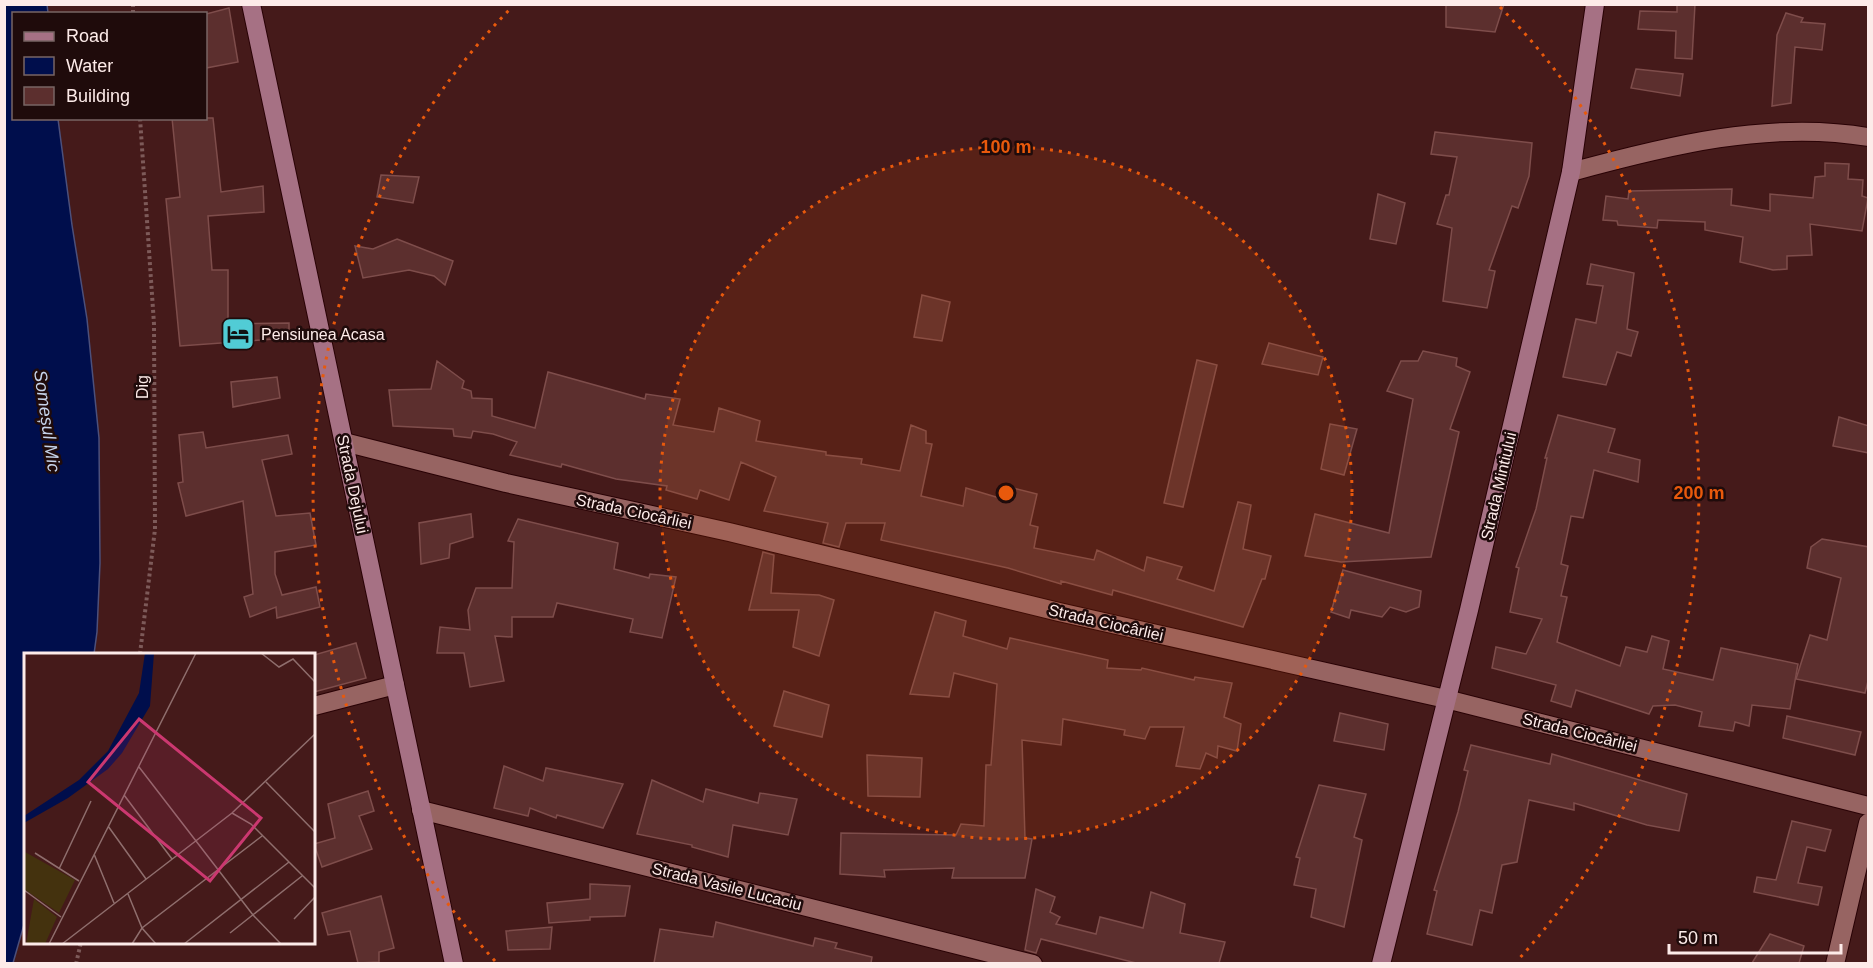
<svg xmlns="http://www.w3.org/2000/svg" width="1873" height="968" font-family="Arial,sans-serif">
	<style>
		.water { fill: #000e4c; stroke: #4c507b; stroke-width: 1.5 }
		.building { fill: #5c2f2e; stroke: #7e4d4b; stroke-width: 1.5 }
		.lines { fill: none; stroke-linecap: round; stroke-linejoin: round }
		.street-casing { stroke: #290205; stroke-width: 20 }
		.secondary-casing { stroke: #290205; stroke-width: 20 }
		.path { stroke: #7d5a59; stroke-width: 4; stroke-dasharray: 3 3; stroke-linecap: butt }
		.street { stroke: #976462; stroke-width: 18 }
		.secondary { stroke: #a67184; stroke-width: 18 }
		.ring { fill: none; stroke: #e8590c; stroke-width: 3; stroke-dasharray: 3 6 }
		.labels { text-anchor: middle; stroke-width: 5; stroke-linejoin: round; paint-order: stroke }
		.poi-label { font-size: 16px; fill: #fdebe9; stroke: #1f0b0b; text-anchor: start }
		.street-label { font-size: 16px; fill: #fdebe9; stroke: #1f0b0b }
		.water-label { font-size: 18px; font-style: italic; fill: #c6d3ea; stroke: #1f0b0b }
		.inset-road { fill: none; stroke: #8f6e6d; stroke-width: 1.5 }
		.view { fill: #cb3870; fill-opacity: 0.15; stroke: #cb3870; stroke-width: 3 }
		.inset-edge { fill: none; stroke: #fdebe9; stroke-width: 3 }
		.centre { fill: #e8590c; stroke: #1f0b0b; stroke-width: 3 }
		.ring-label { font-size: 18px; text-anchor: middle; font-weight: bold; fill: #e8590c; stroke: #1f0b0b; stroke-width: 5; stroke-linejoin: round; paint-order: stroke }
	</style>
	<rect width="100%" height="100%" fill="#451a1a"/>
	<path class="water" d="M47 4 48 13 14 14V118L58 119 72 225 87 319 99 438 100 563 97 632 94 654H26L25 921 13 963 5 964 4 5Z"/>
	<g class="building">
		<path d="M1446 4H1504L1495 32 1446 27Z"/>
		<path d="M1677 4H1695L1692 59 1675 58 1676 31 1638 29 1640 11 1677 12Z"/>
		<path d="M229 8 238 62 206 68V14Z"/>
		<path d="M1786 13 1803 18 1801 22 1825 24 1822 50 1795 47 1791 103 1772 106 1777 35Z"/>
		<path d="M1636 69 1683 74 1680 96 1631 88Z"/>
		<path d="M172 118H213L221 192 263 186 264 212 208 216 212 270H228V324L289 323V338L180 346 166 199 180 197Z"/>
		<path d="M1435 132 1532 143 1529 176 1518 208 1512 206 1489 270 1495 271 1487 308 1443 301 1452 228 1437 224 1446 195H1449L1457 157 1431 154Z"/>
		<path d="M1825 163 1849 164 1848 179 1863 180 1862 196 1868 198 1862 231 1810 224 1812 255 1787 256V269L1773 270 1740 262 1743 237 1705 230V222L1658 220 1657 228 1618 225 1617 221 1603 220 1606 196 1628 199 1629 191 1732 189 1731 205 1770 211V194L1813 198 1815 177 1825 176Z"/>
		<path d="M381 175 419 177 413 203 377 197Z"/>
		<path d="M1378 194 1405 203 1396 244 1370 239Z"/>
		<path d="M397 239 453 261 445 285 434 276 409 270 363 278 355 246 373 249Z"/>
		<path d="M1591 264 1634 273 1627 329 1638 332 1631 356 1617 352 1606 385 1563 377 1576 319 1596 323 1603 286 1587 284Z"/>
		<path d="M922 295 950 302 942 341 914 337Z"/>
		<path d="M1269 343 1323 357 1318 375 1262 364Z"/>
		<path d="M1423 351 1457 358 1456 366 1470 372 1450 429 1459 432 1431 557 1341 562 1305 556 1315 514 1389 533 1413 399 1387 391 1401 361H1418Z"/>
		<path d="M1197 360 1217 365 1183 507 1164 503Z"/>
		<path d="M437 361 464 381 462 388 471 391 472 398 492 399V416L535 428 548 372 645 399 646 394 680 399 673 425 714 432 719 408 760 421 756 441 826 452V455L862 459 861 464 900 471 911 425 926 431V443L932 444 921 496 963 506 966 488 1006 500 1009 487 1037 494 1030 525 1038 527 1034 548 1094 560 1097 550 1144 571 1147 557 1182 567 1177 579 1214 591 1238 502 1251 505 1243 549 1271 556 1265 579H1262L1243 627 1113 590 1112 595 1061 581V584L1008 568 881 540 885 523H846L839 547 823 543 828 523 764 511 776 477 741 462 729 500 700 490 697 499 666 490 667 486 616 479 562 464 561 467 510 455 517 442 493 434 473 431 471 438 454 436 453 429 393 426 389 390 431 389Z"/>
		<path d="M277 377 280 398 233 407 231 382Z"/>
		<path d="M1558 415 1615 429 1608 452 1640 460 1638 482 1594 470 1583 518 1571 516 1561 564 1568 566 1561 596 1567 597 1557 642 1620 666 1626 647 1647 652 1652 636 1669 641 1663 669 1713 680 1721 648 1798 664 1790 709 1752 705 1749 726 1735 722 1733 731 1699 726 1702 712 1675 705 1653 706 1649 714 1576 690 1571 707 1551 701 1556 685 1492 668 1496 647 1526 654 1542 619 1510 612 1519 568 1516 567 1536 509 1547 458H1545Z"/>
		<path d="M1839 417 1869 426V453L1833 446Z"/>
		<path d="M1330 424 1357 429 1344 475 1321 469Z"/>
		<path d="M203 432 206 448 288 435 292 454 262 460 276 516 310 513 316 545 275 552V574L282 595 316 587 320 607 277 618 276 607 250 617 244 597 253 594 243 501 186 516 178 483 183 482 179 435Z"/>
		<path d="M471 514 473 537 450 544 449 558 421 564 419 523Z"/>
		<path d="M518 519 618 543 614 569 649 578 650 574 676 577 662 638 630 632 633 619 557 603 553 617H512V637L495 636 504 681 470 687 464 653H437L440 627 470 630 468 610 476 588H512L514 542 508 541Z"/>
		<path d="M1822 539 1869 547V677L1865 693 1796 679 1810 635 1827 640 1841 578 1807 568 1811 547Z"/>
		<path d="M763 552 774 555 771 593 819 595 834 600 819 656 793 647 799 610H749Z"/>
		<path d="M1343 570 1421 591 1419 607 1406 612 1390 607 1382 617 1351 610 1349 618 1331 612Z"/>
		<path d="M935 612 966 621 963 636 1007 649 1010 638 1108 660 1107 668 1141 670 1142 668 1194 680 1195 677 1232 683 1224 717 1241 724 1237 751 1218 746 1217 758 1206 753 1200 769 1176 766 1184 727H1150L1145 739 1124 735 1125 730 1063 719 1061 745 1022 740 1025 838 1032 839 1025 878H952L954 868 884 870 885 877 840 874 841 833 956 835 961 824 984 826 986 765H991L997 684 954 673 949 697 910 694Z"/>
		<path d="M356 643 366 678 314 692V655Z"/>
		<path d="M784 691 829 705 822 737 774 726Z"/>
		<path d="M1340 713 1388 724 1384 750 1334 741Z"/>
		<path d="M1787 716 1861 732 1855 755 1783 738Z"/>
		<path d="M1471 745 1550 764 1552 754 1687 794 1679 831 1647 825 1574 803V810L1529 800 1517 862 1502 865 1492 913 1480 910 1472 945 1427 934 1437 891 1434 890 1458 812 1468 771 1464 770Z"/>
		<path d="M867 755 922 758 920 797 868 796Z"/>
		<path d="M504 766 543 781 546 768 623 784 603 828 557 815 556 818 530 808 528 816 494 808Z"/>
		<path d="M652 780 703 802 706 789 758 803 760 793 797 799 788 835 733 825 728 857 692 847V845L637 834Z"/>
		<path d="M1319 785 1366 794 1354 837 1362 840 1344 927 1311 917 1316 889 1294 885 1300 858 1296 857Z"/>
		<path d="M368 791 374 811 359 816 372 849 322 867 314 844 335 838 328 804Z"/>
		<path d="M1792 821 1831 830 1825 851 1807 847 1798 883 1822 887 1818 905 1754 892 1757 877 1776 880Z"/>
		<path d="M590 884 630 886 625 916 590 917V920L549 923 547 903 590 899Z"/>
		<path d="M1036 889 1055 897 1050 912 1060 917 1056 924 1096 934 1100 917 1143 928 1151 892 1185 904 1180 933 1225 942 1219 963H1136L1041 939 1036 953 1025 950Z"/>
		<path d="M381 896 394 948 379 952V962L358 963 350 931 328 935 322 913Z"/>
		<path d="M716 922 813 946 815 938 837 943 835 948 872 957 871 963H654L660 929 713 937Z"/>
		<path d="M552 927 550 949 508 950 506 931Z"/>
		<path d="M1770 934 1804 946 1799 963H1752Z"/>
	</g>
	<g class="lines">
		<g class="street-casing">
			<g id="street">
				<path d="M1571 172C1666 146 1770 120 1868 137"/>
				<path d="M344 442 506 483 729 532 1059 612 1446 699 1868 806"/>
				<path d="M314 706 395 685"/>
				<path d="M421 810 1033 964"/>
				<path d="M1835 964 1868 823"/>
			</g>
		</g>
		<g class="secondary-casing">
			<g id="secondary">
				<path d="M251 4 454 964"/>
				<path d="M1381 964 1469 610 1571 172 1595 4"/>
			</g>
		</g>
		<g class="path">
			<path d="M133 4V14"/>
			<path d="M140 654 155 529 154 324 140 118"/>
			<path d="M76 964 81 942"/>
		</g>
		<use href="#street" class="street"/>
		<use href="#secondary" class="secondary"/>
	</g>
	<circle cx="1006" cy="493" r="346" fill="#e8590c" fill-opacity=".12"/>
	<g class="ring">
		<circle cx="1006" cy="493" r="346"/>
		<path d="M495 961A693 693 0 0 1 512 7M1500 7A693 693 0 0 1 1517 961"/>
	</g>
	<defs>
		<g id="hotel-square" transform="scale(1.725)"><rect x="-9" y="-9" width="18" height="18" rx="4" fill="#51ccd5" stroke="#1f0b0b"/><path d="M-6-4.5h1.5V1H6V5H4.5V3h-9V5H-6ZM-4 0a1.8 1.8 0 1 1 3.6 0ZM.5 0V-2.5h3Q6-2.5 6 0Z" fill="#111"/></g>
	</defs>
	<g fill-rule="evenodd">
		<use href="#hotel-square" x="238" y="334"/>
	</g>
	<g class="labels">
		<g class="poi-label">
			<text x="261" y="340">Pensiunea Acasa</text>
		</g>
		<g class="street-label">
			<text transform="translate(142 387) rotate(-90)" y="6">Dig</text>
			<text transform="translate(353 484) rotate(78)" y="6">Strada Dejului</text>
			<text transform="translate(1498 486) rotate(-77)" y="6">Strada Mintiului</text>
			<text transform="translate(634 511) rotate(12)" y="6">Strada Ciocârliei</text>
			<text transform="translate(1106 622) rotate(13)" y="6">Strada Ciocârliei</text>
			<text transform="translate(1580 732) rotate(14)" y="6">Strada Ciocârliei</text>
			<text transform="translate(727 886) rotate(14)" y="6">Strada Vasile Lucaciu</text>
		</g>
		<g class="water-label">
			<text transform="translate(47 421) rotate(82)" y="6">Someșul Mic</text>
		</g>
	</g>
	<g transform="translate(24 653)">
		<rect width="291" height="291" fill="#451a1a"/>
		<path d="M1 199 51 227 35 260 0 236ZM10 246 33 264 21 291H2Z" fill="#44320e"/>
		<path d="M121 0H130L126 53 98 100 84 116 44 145 0 170V163L55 127 84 98 115 40Z" fill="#000e4c"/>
		<path class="inset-road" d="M237 0 255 14 269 6 291 29M115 114 229 262 257 291M242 129 291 179M100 142 148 206M208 160 227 171 291 235M84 173 122 226M11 200 55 228M70 201 90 250M35 216 67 148M0 237 37 264M104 241 118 275 132 291M270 266 291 244M206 280 278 223M25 291 172 0M38 291 208 160 291 81M108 291 118 275 238 183M160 291 265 209"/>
		<path class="view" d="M115 66 237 165 186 228 64 129Z"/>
		<rect width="291" height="291" class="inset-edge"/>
	</g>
	<circle cx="1006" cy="493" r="9" class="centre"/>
	<g class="ring-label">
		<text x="1006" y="153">100 m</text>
		<text x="1699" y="499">200 m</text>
	</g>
	<rect width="1873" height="968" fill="none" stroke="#fdebe9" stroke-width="12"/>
	<rect x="12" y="12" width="195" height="108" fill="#1f0b0b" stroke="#786564" stroke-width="1.5"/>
	<rect x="24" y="32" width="30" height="9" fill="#a67184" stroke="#786564" stroke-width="1.5"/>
	<text x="66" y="42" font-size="18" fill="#fdebe9">Road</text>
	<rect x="24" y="57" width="30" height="18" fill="#000e4c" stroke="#786564" stroke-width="1.5"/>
	<text x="66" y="72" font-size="18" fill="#fdebe9">Water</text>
	<rect x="24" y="87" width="30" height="18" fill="#5c2f2e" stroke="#786564" stroke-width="1.5"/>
	<text x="66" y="102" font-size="18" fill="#fdebe9">Building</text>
	<path d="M1669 944v9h172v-9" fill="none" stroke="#fdebe9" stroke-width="3"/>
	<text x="1678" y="944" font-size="18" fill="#fdebe9" stroke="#1f0b0b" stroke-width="4.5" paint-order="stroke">50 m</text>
</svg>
